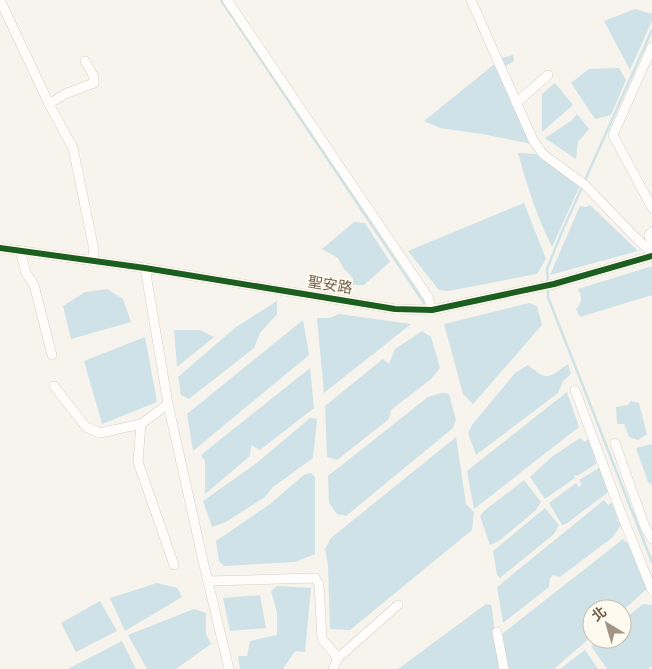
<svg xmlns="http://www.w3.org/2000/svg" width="652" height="669" font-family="'Noto Sans','Noto Sans TC',sans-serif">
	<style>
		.water { fill: #cfe2e7 }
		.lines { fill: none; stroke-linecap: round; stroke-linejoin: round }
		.stream { stroke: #cfe2e7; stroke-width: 2.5 }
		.minor-casing { stroke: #d5d0c8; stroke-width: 10 }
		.minor { stroke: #fefdfc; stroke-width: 9 }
		.cycleway-casing { stroke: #fefaef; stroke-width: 9 }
		.cycleway { stroke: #1b5e20; stroke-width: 6 }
		.labels { text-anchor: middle; stroke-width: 4; stroke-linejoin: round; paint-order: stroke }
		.street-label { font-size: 15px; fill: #74604e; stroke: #fefaef }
	</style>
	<rect width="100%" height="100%" fill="#f7f4ed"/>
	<g class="water">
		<path d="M635 9 652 14V21L630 70 604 21Z"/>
		<path d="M513 55 514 61 502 68 532 144 482 134 440 128 424 121 502 58Z"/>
		<path d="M619 68 626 80 611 115 595 119 571 83 589 69Z"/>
		<path d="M555 83 573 105 542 132V94Z"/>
		<path d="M577 114 589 129 578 142 576 159 545 138 571 121Z"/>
		<path d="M518 153 536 154 581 183 552 247C537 217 527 186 518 153Z"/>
		<path d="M524 203 546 259 537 274 448 291 439 290 408 251Z"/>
		<path d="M590 205 638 251 550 275 580 206 586 207Z"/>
		<path d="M354 222 365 223 390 262 364 285H353V278L344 269 338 258 322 249Z"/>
		<path d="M652 266V295L580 317 576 309C583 302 582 297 578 289Z"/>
		<path d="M107 289 123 299 131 322 71 339 63 306 85 292Z"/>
		<path d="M277 301V314L260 333 254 348 189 399 181 395 178 377 236 327Z"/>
		<path d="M529 303 537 306 542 325 473 404 463 394 444 324Z"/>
		<path d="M339 314 411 324 324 393 317 318H330Z"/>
		<path d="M303 320 309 355 193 451 187 414Z"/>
		<path d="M174 330H200L214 337 177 367Z"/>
		<path d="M422 331 431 337 440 368 431 379 391 410 389 419 337 460 327 457 325 406 383 359 389 364 395 349Z"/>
		<path d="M145 337 157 402 102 424 84 361Z"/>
		<path d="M568 364 571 374 563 381 558 393 476 455 468 433 472 425 515 373 528 365C549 382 547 378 568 364Z"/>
		<path d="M310 368 314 408 260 450 251 445 250 456 205 494V461L201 455Z"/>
		<path d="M567 392 579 427 474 509 467 471Z"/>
		<path d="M442 393 449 394 456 420 453 428 346 516 337 514 329 503 328 476 428 397Z"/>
		<path d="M631 401 639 403 647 434 638 440 629 437 624 424H617L616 407 628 405Z"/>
		<path d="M310 418 317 419 313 458 273 487 265 497 226 522 212 527 203 501 258 462Z"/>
		<path d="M456 437 466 504 474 512 472 530 350 630 330 629 328 565 325 549 331 538Z"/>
		<path d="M591 437 596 464 577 476 574 475 575 478 545 499 530 477 553 456 580 438 585 442Z"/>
		<path d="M652 444V485L648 482 636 448Z"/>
		<path d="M602 466 611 490 566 524 562 525 549 503 576 483 579 487 582 484 579 480Z"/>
		<path d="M311 473 315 477V554L295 562 224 566 219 561 216 541 270 504 305 474Z"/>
		<path d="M524 480 541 502 536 510 499 541 490 545 480 516 484 511Z"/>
		<path d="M604 500 608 505 615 501 620 516 617 521 623 522 613 537 560 577 553 575 550 578 549 587 503 623 497 587Z"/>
		<path d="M545 508 559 525 554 534 500 578 497 575 493 551Z"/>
		<path d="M623 539 626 542 630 541 648 588 622 611V609H592V636L554 669H506L502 634Z"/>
		<path d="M157 583 177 588 182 597 125 631 110 598Z"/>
		<path d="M277 586 311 588 305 652 295 651 283 669H240L238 656H247L250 641 277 635V613L271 591Z"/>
		<path d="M260 595 266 628 230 631 223 598Z"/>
		<path d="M100 601 117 631 76 652 61 623Z"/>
		<path d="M486 604 491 605 492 609 499 669H398Z"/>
		<path d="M643 604 652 605V666L648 669H607L591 646 599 639H622V621Z"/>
		<path d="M194 609 206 613V634L211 644 176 669H147L128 635Z"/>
		<path d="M122 641 136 669H68Z"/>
		<path d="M585 650 598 669H560Z"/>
	</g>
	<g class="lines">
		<g class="stream">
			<path d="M221 0 424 303"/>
			<path d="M548 282 547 269 561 234 652 30"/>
			<path d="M548 288V297L652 562"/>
		</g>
		<g class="minor-casing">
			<g id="minor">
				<path d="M0 0 49 104 73 148 94 250 92 261"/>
				<path d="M227 0 428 297 432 310"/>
				<path d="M471 0 533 140 543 154 585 185 634 236 652 253"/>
				<path d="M652 47 613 135 652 208"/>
				<path d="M516 103 548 75"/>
				<path d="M49 104 65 94 94 83V77L85 61"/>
				<path d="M652 232 649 235 652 245"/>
				<path d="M0 248 145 268 395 309 432 310 554 284 652 256"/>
				<path d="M20 250 26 273 34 285 52 355"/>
				<path d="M145 268 168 404 203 561 229 669"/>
				<path d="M54 386 86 427 100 433 141 424 168 404"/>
				<path d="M575 390 621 513 652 590"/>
				<path d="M141 424 138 462 174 565"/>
				<path d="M615 443 645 527 652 539"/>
				<path d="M208 581 315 578 319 584 322 639 338 658"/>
				<path d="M497 632 504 669"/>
				<path d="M333 669 338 658 398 605"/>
			</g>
		</g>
		<use href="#minor" class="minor"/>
		<g class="cycleway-casing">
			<path id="cycleway" d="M0 248 145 268 395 309 432 310 554 284 652 256"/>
		</g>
		<use href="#cycleway" class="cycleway"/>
	</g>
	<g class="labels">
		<g class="street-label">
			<text transform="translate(330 285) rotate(9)" y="5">聖安路</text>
		</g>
	</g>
	<g transform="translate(607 624) rotate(322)"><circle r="24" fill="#fefaef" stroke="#c7bcaf"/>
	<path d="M0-4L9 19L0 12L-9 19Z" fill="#a29486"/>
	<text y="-8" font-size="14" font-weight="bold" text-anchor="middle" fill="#74604e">北</text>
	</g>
</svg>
